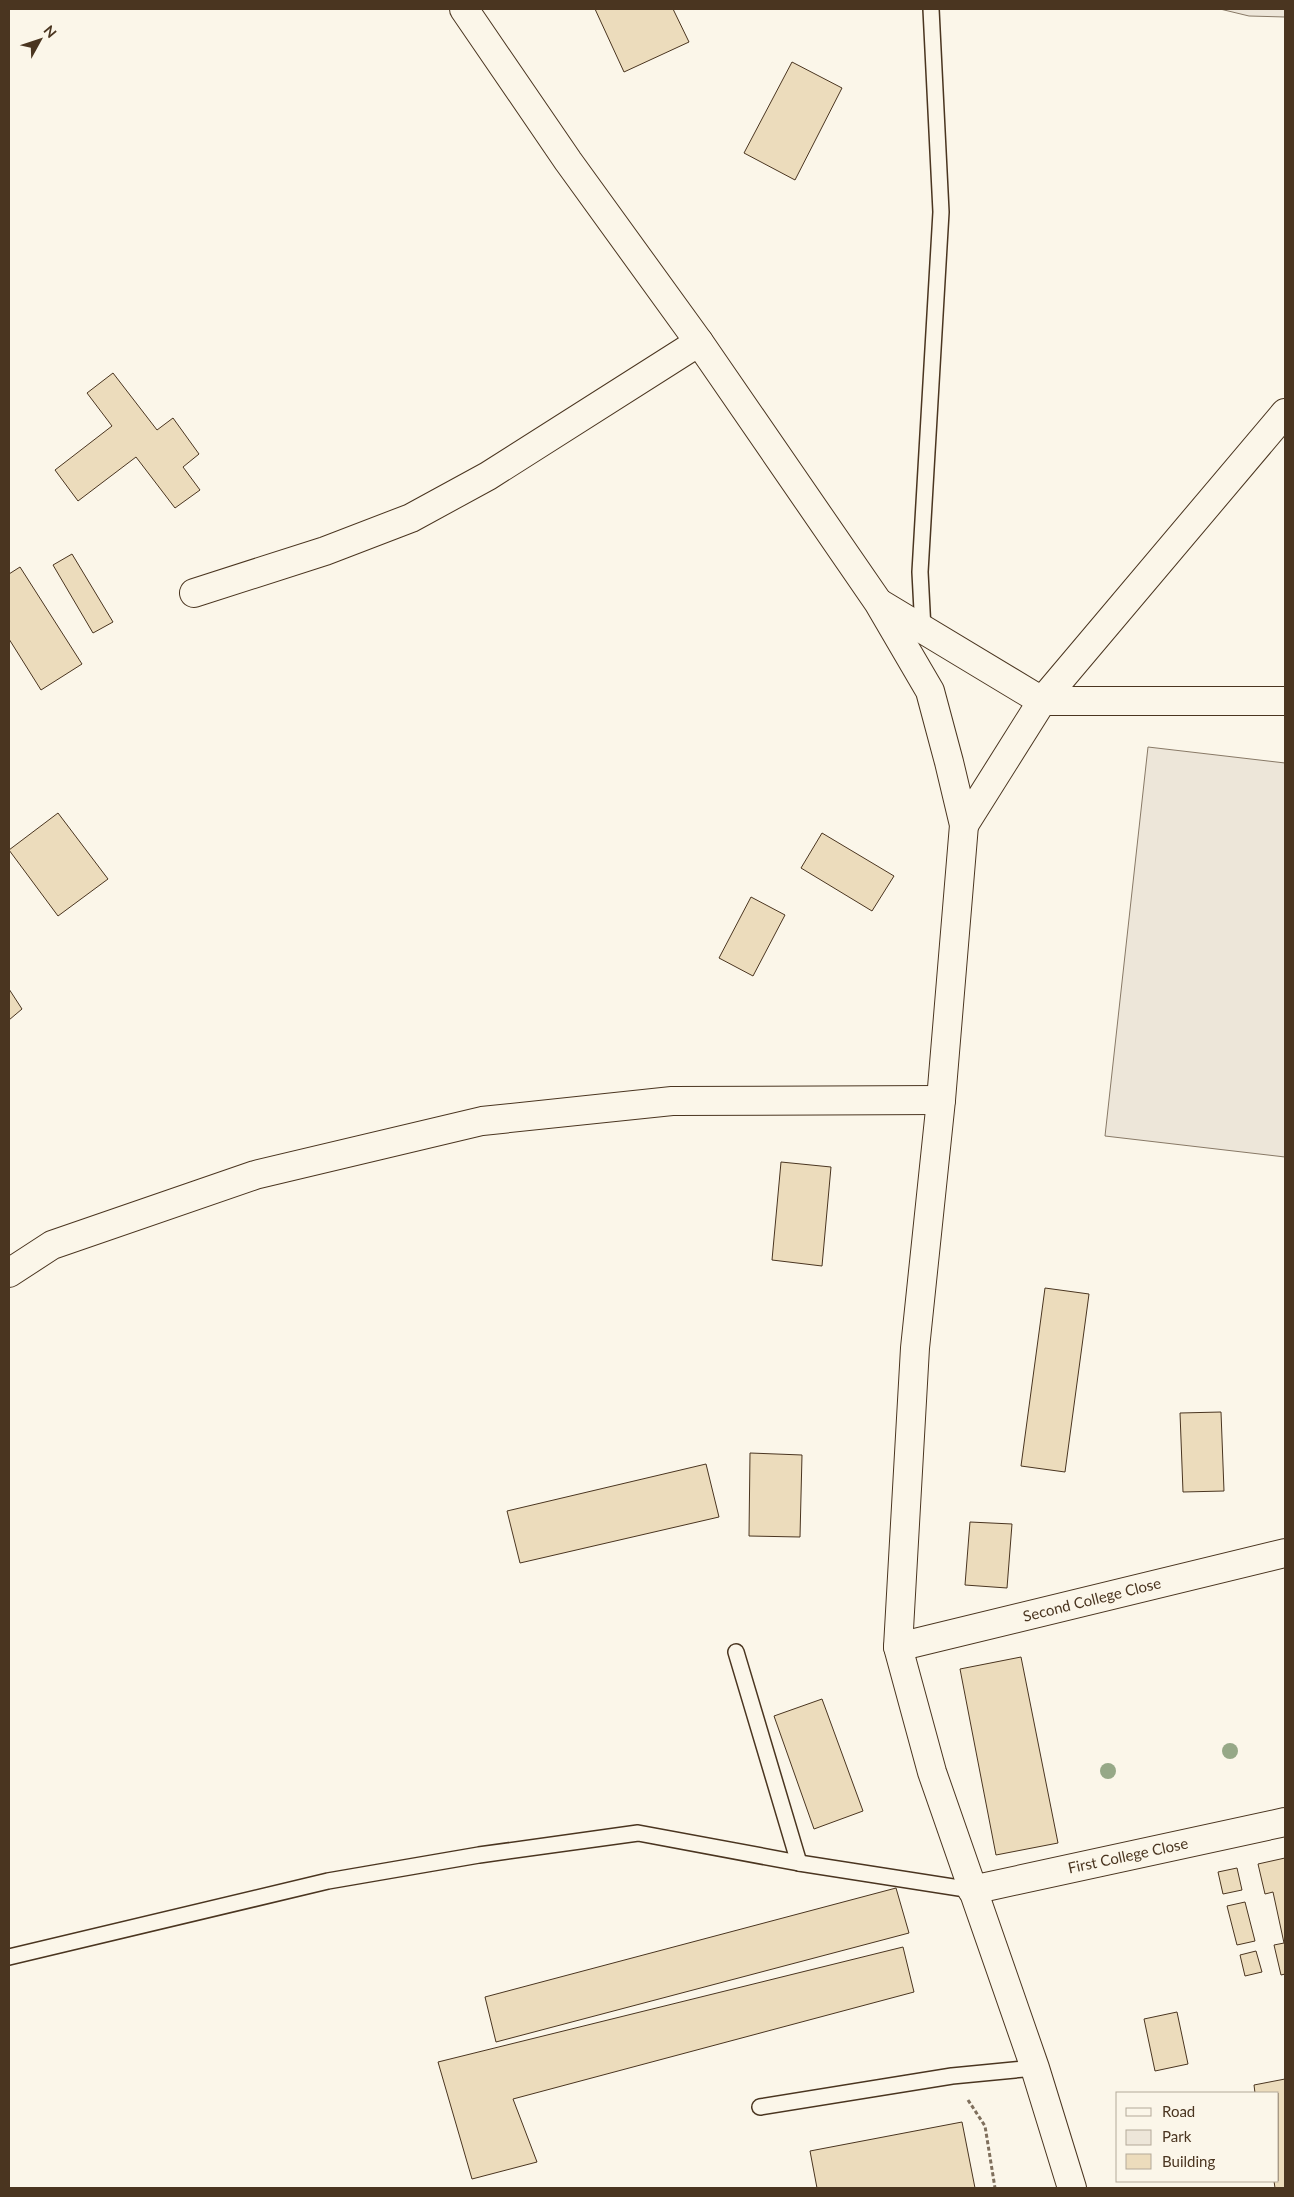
<svg xmlns="http://www.w3.org/2000/svg" width="1294" height="2197" font-family="Lato,sans-serif">
	<style>
		.green { fill: #ede6d9; stroke: #887966 }
		.building { fill: #ecdcbc; stroke: #4a3520 }
		.lines { fill: none; stroke-linecap: round; stroke-linejoin: round }
		.lane-casing { stroke: #4a3520; stroke-width: 18 }
		.street-casing { stroke: #4a3520; stroke-width: 30 }
		.path { stroke: #7f6f5c; stroke-width: 3; stroke-dasharray: 4 2.5; stroke-linecap: butt }
		.lane { stroke: #fbf6e9; stroke-width: 15 }
		.street { stroke: #fbf6e9; stroke-width: 28 }
		.tree { fill: #96a887 }
		.labels { text-anchor: middle; stroke-width: 4; stroke-linejoin: round; paint-order: stroke }
		.street-label { font-size: 15px; fill: #4a3520; stroke: #fbf6e9 }
	</style>
	<rect width="100%" height="100%" fill="#fbf6e9"/>
	<g class="green">
		<path d="M1220 9H1285V17L1249 16Z"/>
		<path d="M1148 747 1285 763V1157L1105 1136Z"/>
	</g>
	<g class="building">
		<path d="M595 9H673L689 42 624 72Z"/>
		<path d="M792 62 842 88 795 180 744 153Z"/>
		<path d="M113 373 157 430 173 418 199 454 183 467 200 490 175 508 136 457 78 501 55 470 112 426 87 393Z"/>
		<path d="M72 554 113 622 93 633 53 565Z"/>
		<path d="M20 567 82 664 41 690 9 639V574Z"/>
		<path d="M58 813 108 879 58 916 9 850Z"/>
		<path d="M822 833 894 876 872 911 801 868Z"/>
		<path d="M751 897 785 915 753 976 719 958Z"/>
		<path d="M9 989 22 1009 9 1020Z"/>
		<path d="M781 1162 831 1167 822 1266 772 1260Z"/>
		<path d="M1045 1288 1089 1294 1065 1472 1021 1466Z"/>
		<path d="M1221 1412 1224 1491 1183 1492 1180 1413Z"/>
		<path d="M750 1453 802 1455 800 1537 749 1536Z"/>
		<path d="M706 1464 719 1517 520 1563 507 1511Z"/>
		<path d="M970 1522 1012 1524 1007 1588 965 1585Z"/>
		<path d="M1021 1657 1058 1843 996 1855 960 1669Z"/>
		<path d="M822 1699 863 1811 814 1829 774 1716Z"/>
		<path d="M1285 1858V1974L1281 1975 1274 1945 1284 1943 1273 1892 1265 1894 1258 1864Z"/>
		<path d="M1237 1868 1242 1890 1223 1894 1218 1872Z"/>
		<path d="M896 1888 909 1933 496 2042 485 1997Z"/>
		<path d="M1245 1902 1255 1941 1237 1945 1227 1906Z"/>
		<path d="M903 1947 914 1992 513 2099 537 2162 472 2179 438 2062Z"/>
		<path d="M1256 1951 1262 1972 1245 1976 1240 1955Z"/>
		<path d="M1177 2012 1188 2064 1155 2071 1144 2019Z"/>
		<path d="M1285 2079V2188H1275L1274 2181H1278V2093H1255L1254 2085Z"/>
		<path d="M962 2122 975 2188H817L810 2151Z"/>
	</g>
	<g class="lines">
		<g class="lane-casing">
			<g id="lane">
				<path d="M923 630 920 572 941 212 931 9"/>
				<path d="M736 1652 799 1863"/>
				<path d="M9 1957 328 1881 479 1855 638 1833 799 1863 972 1890"/>
				<path d="M760 2107 952 2076 1035 2068"/>
			</g>
		</g>
		<g class="street-casing">
			<g id="street">
				<path d="M464 9 568 161 699 342 878 602 930 691 949 762 964 825 941 1100 915 1348 898 1647 932 1772 1035 2068 1072 2188"/>
				<path d="M194 593 325 551 411 518 488 476 699 342"/>
				<path d="M881 604 1042 701H1285"/>
				<path d="M964 825 1042 701 1285 413"/>
				<path d="M9 1273 52 1245 255 1175 482 1121 672 1101 941 1100"/>
				<path d="M898 1647 1285 1553"/>
				<path d="M972 1890 1285 1822"/>
			</g>
		</g>
		<path class="path" d="M968 2100 985 2126 995 2188"/>
		<use href="#lane" class="lane"/>
		<use href="#street" class="street"/>
	</g>
	<g class="tree">
		<circle cx="1230" cy="1751" r="8"/>
		<circle cx="1108" cy="1771" r="8"/>
	</g>
	<g class="labels">
		<g class="street-label">
			<text transform="translate(1092 1600) rotate(-14)" y="5">Second College Close</text>
			<text transform="translate(1128 1856) rotate(-12)" y="5">First College Close</text>
		</g>
	</g>
	<rect width="1294" height="2197" fill="none" stroke="#4a3520" stroke-width="20"/>
	<rect x="1116" y="2092" width="162" height="90" fill="#fbf6e9" stroke="#b4a999"/>
	<rect x="1126" y="2108" width="25" height="8" fill="#fbf6e9" stroke="#b4a999"/>
	<text x="1162" y="2117" font-size="15" fill="#4a3520">Road</text>
	<rect x="1126" y="2130" width="25" height="15" fill="#ede6d9" stroke="#b4a999"/>
	<text x="1162" y="2142" font-size="15" fill="#4a3520">Park</text>
	<rect x="1126" y="2154" width="25" height="15" fill="#ecdcbc" stroke="#b4a999"/>
	<text x="1162" y="2167" font-size="15" fill="#4a3520">Building</text>
	<g transform="translate(40 40) rotate(50)" stroke="#fbf6e9" stroke-width="4" paint-order="stroke">
	<path d="M0-4L9 19L0 12L-9 19Z" fill="#4a3520"/>
	<text y="-8" font-size="14" font-weight="bold" text-anchor="middle" fill="#4a3520">N</text>
	</g>
</svg>
